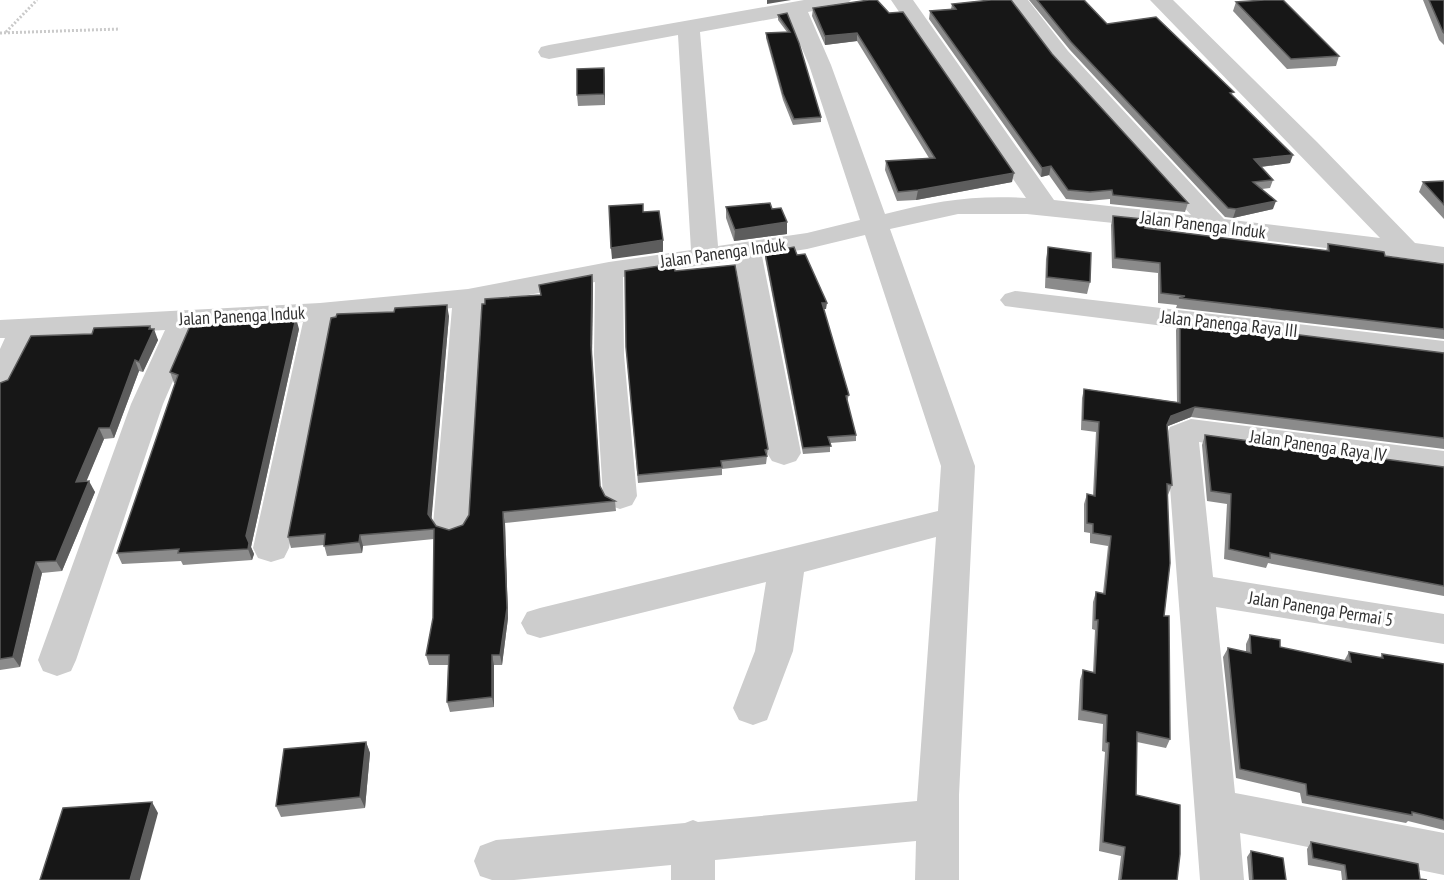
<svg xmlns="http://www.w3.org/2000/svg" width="1444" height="880" font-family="'PT Sans Narrow',sans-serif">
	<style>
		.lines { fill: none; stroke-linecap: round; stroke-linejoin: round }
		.path { stroke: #cacaca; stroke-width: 3; stroke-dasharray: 2 2; stroke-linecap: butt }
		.minor { fill: #cdcdcd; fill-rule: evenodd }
		.wall { fill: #8b8b8b }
		.shaded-wall { fill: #5d5d5d }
		.building { fill: #171717; stroke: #5d5d5d; stroke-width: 1.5 }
		.labels { text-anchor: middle; stroke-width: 6; stroke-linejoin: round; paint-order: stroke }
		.street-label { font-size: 18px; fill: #303030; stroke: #fff }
	</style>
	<rect width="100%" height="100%" fill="#fff"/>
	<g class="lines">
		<g class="path">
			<path d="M6 32 37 0"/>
			<path d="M0 33 120 29"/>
		</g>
		<g class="minor">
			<path d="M804 0H851L847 4 808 12 831 65 885 214C936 201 973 195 1026 198L891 0H913L1054 200 1191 215 1052 61 1006 0H1028L1068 51 1224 219 1380 238 1150 0H1173L1317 142 1415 243 1444 247V263L1200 232 1027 214H958L890 229 975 466 959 795V880H915L916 841 715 860V880H671V865L514 880H492L480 876 474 861 480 846 496 840 685 823 693 820 698 822 917 801 936 537 804 572 793 651 767 720 753 725 739 720 733 708 755 651 766 582 540 638 527 634 521 623 527 612 540 608 938 511 941 466 865 235 807 249 762 256 801 453 796 461 784 465 772 461 767 453 735 260 623 277 624 355 637 496 632 505 620 509 608 505 603 496 594 355 595 282 482 304 469 525 463 534 451 538 439 534 433 525 452 308 333 320 289 548 284 558 271 562 258 558 253 548 303 322 196 328 163 404 76 660 71 671 57 676 43 671 38 660 131 404 165 330 36 337 11 390 0 393V349L5 338H0V320L320 303 468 289 609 262 691 250 678 35 549 59 541 57 538 52 541 47 549 45ZM788 16 809 65 860 220 807 233 718 246 700 32Z"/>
			<path d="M1015 291 1444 341V361L1005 306 1000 300 1005 294Z"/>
			<path d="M1191 419 1444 451V475L1199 442 1213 577 1444 614V644L1216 607 1235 793 1444 833V875L1240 833 1244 880H1200L1166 435 1170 427Z"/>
		</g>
	</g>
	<g class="wall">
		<path d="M869 0 1012 182 916 200 897 201 885 170 886 161 929 158 857 41 825 45 812 16 813 8Z"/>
		<path d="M1029 0H1084L1107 24 1233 96 1290 163 1261 167 1273 180 1270 188 1262 189 1273 209 1233 218 1225 217 1070 50Z"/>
		<path d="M1423 0H1444V45L1439 40Z"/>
		<path d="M1236 2 1339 56 1336 66 1287 69 1233 11Z"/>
		<path d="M952 4 1052 54 1188 203 1185 212 1110 204V199L1088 201 1066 199 1049 175 1041 177 929 19 930 11 951 9Z"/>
		<path d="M787 13 821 117V122L793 125 783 100 766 38V33L787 32 778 20V15Z"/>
		<path d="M604 68 605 105 578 106 577 95Z"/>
		<path d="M1444 181V219L1419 192 1423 182Z"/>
		<path d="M726 207 772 209 787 222V234L734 241 726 218Z"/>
		<path d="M1113 216 1170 231 1326 251 1328 244 1385 256 1444 264V339L1176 308 1177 305 1158 303V273L1112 268 1111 225Z"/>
		<path d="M1048 247 1090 282 1087 294 1045 288 1046 259Z"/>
		<path d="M765 252 797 255 826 309H823L849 395 847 401 856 435V441L830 443V452L803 454 765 258Z"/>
		<path d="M666 267 675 271 768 449 766 464 722 469V475L638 483 626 347Z"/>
		<path d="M592 275 593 285 592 355 600 486 605 496 615 501 616 511 505 523 508 618 502 665H494V707L450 712 447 702 448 665H429L426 655 433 618 434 539 363 546 362 553 327 556 324 545 291 548 288 537 336 317 449 316 431 519 436 526 449 530 463 525 469 515 541 295Z"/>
		<path d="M1180 320 1444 353V449L1191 417 1168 426 1167 428 1172 485 1168 495 1164 616 1170 739 1166 748 1137 742 1136 795 1177 880H1118L1121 856 1099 851 1105 752 1102 751 1103 724 1078 720 1080 680 1083 670 1093 672 1095 630 1092 629 1093 602 1096 592 1103 593 1108 546 1090 543V533L1084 532V504L1087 494 1093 495 1096 432 1081 430 1082 398 1084 389 1177 402 1176 330Z"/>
		<path d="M151 329 158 340 143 372 139 371 114 438 104 439 86 481 95 492 62 571 42 573 20 667 0 670V383L8 380 92 334Z"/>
		<path d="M299 329 251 547 254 554 252 560 183 565 181 561 122 564 117 553 176 384 174 383 170 372Z"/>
		<path d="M1205 435 1444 467V596L1268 563 1266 568 1224 559 1227 504 1207 501 1202 445Z"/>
		<path d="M1250 635 1280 647 1344 661 1349 652 1380 658 1382 654 1444 664V830L1408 821 1406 823 1302 803 1300 793 1236 778 1223 657 1228 648 1246 652V644Z"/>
		<path d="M366 742 370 753 365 808 281 817 276 806Z"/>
		<path d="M1311 842 1420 879 1427 880H1342L1341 871 1308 865 1307 849Z"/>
		<path d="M1251 851 1286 880H1249L1247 857Z"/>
	</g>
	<g class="shaded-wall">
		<path d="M767 0H791L767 4Z"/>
		<path d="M857 33V41L825 45V36Z"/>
		<path d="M604 68 605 78V105L604 94Z"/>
		<path d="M1293 155 1290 163 1252 168 1254 159Z"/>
		<path d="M1051 166 1049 175 1041 177 1042 168Z"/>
		<path d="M1014 173 1012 182 916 200 918 190Z"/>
		<path d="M1276 201 1273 209 1233 218 1236 209Z"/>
		<path d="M787 222V234L734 241 735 230Z"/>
		<path d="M1173 222 1170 231 1144 228Z"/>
		<path d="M663 240V252L612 259 611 248Z"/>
		<path d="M592 275 593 285 592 355 591 345Z"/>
		<path d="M822 303H827L826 309H821Z"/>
		<path d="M447 305 449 316 431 525 428 514Z"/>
		<path d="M296 318 299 329 251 547 254 554 252 560 248 549 246 536Z"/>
		<path d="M150 326 153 332 154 329 158 340 143 372 139 362Z"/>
		<path d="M135 360 139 371 114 438 110 428Z"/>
		<path d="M1195 407 1191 417 1168 426 1164 435 1171 416Z"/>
		<path d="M99 428 104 439 82 492 76 482Z"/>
		<path d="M89 481 95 492 62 571 56 561Z"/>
		<path d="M503 512 505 523 508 618 502 665 500 655Z"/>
		<path d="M360 535 363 546 362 553 359 542Z"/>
		<path d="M36 562 42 573 20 667 13 657Z"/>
		<path d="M492 655 494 665V707L492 697Z"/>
		<path d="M366 742 370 753 365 808 360 797Z"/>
		<path d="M152 802 158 813 140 880H130Z"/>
	</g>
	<g class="building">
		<path d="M869 0H877L889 13 903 12 1014 173 918 190 898 192 886 161 935 158 857 33 825 36 813 8Z"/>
		<path d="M991 0H1011L1052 54 1188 203 1113 195 1112 190 1090 192 1068 190 1051 166 1042 168 930 11 956 9 952 4Z"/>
		<path d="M1037 0H1084L1107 24 1156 17 1234 92 1230 93 1293 155 1254 159 1273 180 1253 182 1276 201 1236 209 1228 208 1071 42Z"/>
		<path d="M1264 0H1283L1339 56 1291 59 1236 2Z"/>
		<path d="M1429 0H1444V33L1443 32Z"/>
		<path d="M787 13 799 43 821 117 794 119 783 94 766 33 790 32 778 15Z"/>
		<path d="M604 68V94L577 95V69Z"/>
		<path d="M1444 181V205L1423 182Z"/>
		<path d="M770 203 772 209 781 208 787 222 735 230 726 207Z"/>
		<path d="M643 204V212L659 211 663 240 611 248 609 206Z"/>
		<path d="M1113 216 1173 222 1144 228 1329 251 1328 244 1384 252 1385 256 1444 264V329L1179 298 1185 296 1161 293 1160 263 1115 258Z"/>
		<path d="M794 247 797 255 805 254 827 303H822L849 395 846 396 856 435 828 437 831 446 803 448 765 252Z"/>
		<path d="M1048 247 1091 253 1090 282 1047 277Z"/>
		<path d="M666 265V267L674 266 675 271 735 265 768 449 765 450 767 456 721 461 722 467 638 475 626 347 625 271Z"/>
		<path d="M592 275 591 345 600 486 605 496 615 501 503 512 507 608 500 655H492V697L447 702 449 655H426L433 618 434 529 360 535 359 542 324 546 325 534 288 537 331 318 336 317 337 314 394 312 395 308 447 305 428 514 436 526 449 530 463 525 469 515 482 304H485V299L541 295 539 285Z"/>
		<path d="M296 318 246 536 249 543 248 549 178 553 179 549 117 553 178 375 170 372 190 326Z"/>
		<path d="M1180 320 1444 353V438L1195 407 1171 416 1167 425 1172 485 1167 484 1170 563 1164 616H1169L1170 739 1137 732 1136 795 1180 805V854L1177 880H1121L1125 847 1103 842 1109 743 1106 742 1107 715 1082 710 1083 670 1095 673 1098 620H1095L1096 592 1105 594 1111 536 1093 533V524L1087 523V494L1095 496 1099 422 1083 420 1084 389 1180 403Z"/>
		<path d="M150 326 149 329H154L139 362 135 360 110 428H99L76 482 89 481 56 561 36 562 13 657 0 659V383L8 380 31 336 92 334 94 328Z"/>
		<path d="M1205 435 1444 467V586L1270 553V558L1229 549 1231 494 1211 491Z"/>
		<path d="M1250 635 1280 640V647L1351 662 1349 652 1383 658 1382 654 1444 664V820L1412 812V815L1307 795 1306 784 1240 769 1228 648 1251 653Z"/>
		<path d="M366 742 360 797 276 806 284 749Z"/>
		<path d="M152 802 130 880H40L63 808Z"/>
		<path d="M1311 842 1418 864 1420 879 1427 880H1347L1345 865 1313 858Z"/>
		<path d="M1251 851 1283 858 1286 880H1253Z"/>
	</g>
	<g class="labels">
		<g class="street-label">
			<text transform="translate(1203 225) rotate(7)" y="6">Jalan Panenga Induk</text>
			<text transform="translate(723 253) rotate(-8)" y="6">Jalan Panenga Induk</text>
			<text transform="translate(242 316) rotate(-3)" y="6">Jalan Panenga Induk</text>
			<text transform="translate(1229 324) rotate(6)" y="6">Jalan Panenga Raya III</text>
			<text transform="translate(1318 446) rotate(8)" y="6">Jalan Panenga Raya IV</text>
			<text transform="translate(1321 609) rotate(9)" y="6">Jalan Panenga Permai 5</text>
		</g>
	</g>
</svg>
